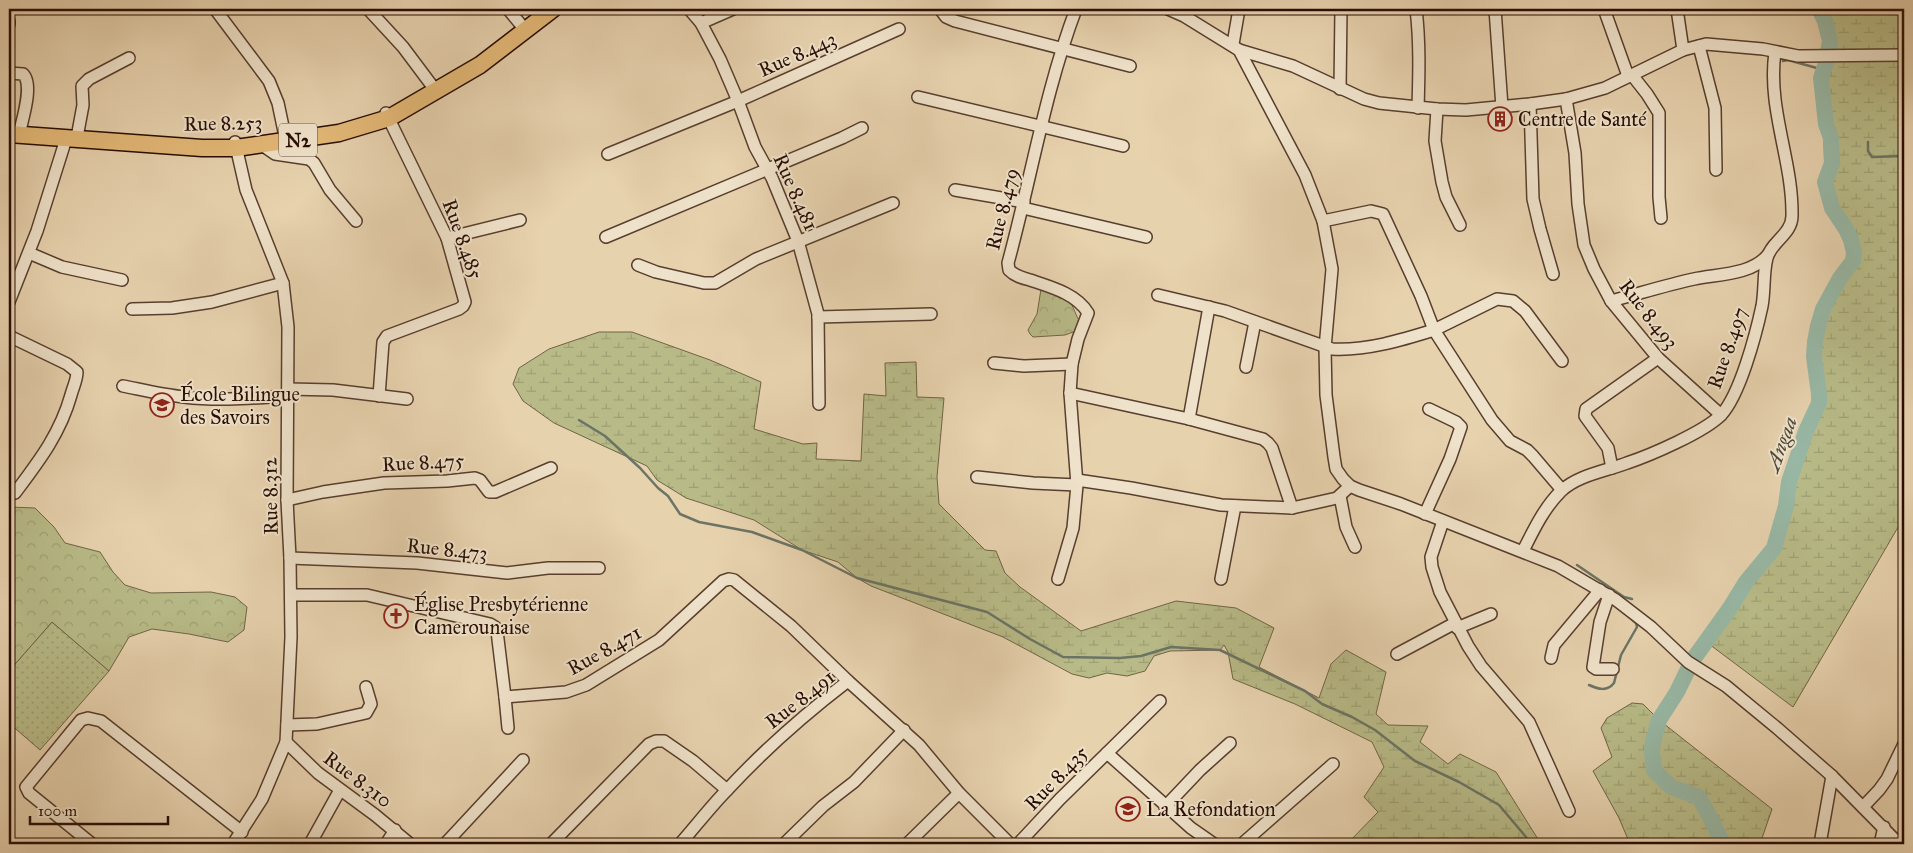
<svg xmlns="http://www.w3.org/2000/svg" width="1913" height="853" font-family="'IM FELL Great Primer',serif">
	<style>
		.grass { fill: url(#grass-dots); stroke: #706446 }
		.forest { fill: url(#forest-crowns); stroke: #706446 }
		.wetland { fill: url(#wetland-marsh); stroke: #706446 }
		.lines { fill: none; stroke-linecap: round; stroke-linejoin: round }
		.stream { stroke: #6b7465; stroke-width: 2.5 }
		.river { stroke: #98b8a5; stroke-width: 16 }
		.minor-casing { stroke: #583e2e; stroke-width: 14 }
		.highway-casing { stroke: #280d04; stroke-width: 19 }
		.minor { stroke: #efe2ca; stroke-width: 11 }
		.highway { stroke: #e4b977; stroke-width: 16 }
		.labels { text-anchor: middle; stroke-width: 4; stroke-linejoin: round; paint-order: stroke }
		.shield { fill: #efe2ca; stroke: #644d3f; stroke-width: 1 }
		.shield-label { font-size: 19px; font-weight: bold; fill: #280d04 }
		.street-label { font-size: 20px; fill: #280d04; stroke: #efe2ca }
		.poi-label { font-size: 20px; fill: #280d04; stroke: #efe2ca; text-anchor: start }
		.water-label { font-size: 21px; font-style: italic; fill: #4f493c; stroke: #efe2ca }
	</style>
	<defs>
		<pattern id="grass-dots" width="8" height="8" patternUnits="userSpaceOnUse" patternTransform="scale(1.25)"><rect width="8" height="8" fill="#b8bb88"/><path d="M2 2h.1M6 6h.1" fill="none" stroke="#9ea074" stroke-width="1.8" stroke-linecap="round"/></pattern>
		<pattern id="forest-crowns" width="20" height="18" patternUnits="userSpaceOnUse" patternTransform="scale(1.25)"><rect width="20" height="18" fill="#b8bb88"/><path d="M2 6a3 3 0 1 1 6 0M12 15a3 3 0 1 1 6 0" fill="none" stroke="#9ea074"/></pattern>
		<pattern id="wetland-marsh" width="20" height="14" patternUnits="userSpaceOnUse" patternTransform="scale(1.25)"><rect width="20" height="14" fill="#b8bb88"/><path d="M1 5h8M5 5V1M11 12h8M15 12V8" fill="none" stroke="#9ea074"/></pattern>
	</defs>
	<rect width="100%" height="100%" fill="#e7d2ae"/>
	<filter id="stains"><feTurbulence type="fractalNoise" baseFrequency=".004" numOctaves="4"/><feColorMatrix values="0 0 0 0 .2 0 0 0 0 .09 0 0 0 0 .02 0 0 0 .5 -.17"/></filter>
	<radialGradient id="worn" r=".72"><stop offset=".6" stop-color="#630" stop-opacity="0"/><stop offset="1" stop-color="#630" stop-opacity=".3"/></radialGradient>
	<path class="grass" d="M52 622 109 671 40 750 9 723V671Z"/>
	<g class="forest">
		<path d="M1041 289C1050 292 1065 296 1071 304 1074 308 1076 316 1080 322L1076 331 1065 335 1033 337 1030 334 1028 330 1037 314Z"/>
		<path d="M9 507 35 508 54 527 65 543 100 552 113 572 125 585 151 593 211 592 235 597 247 607 244 630 228 642 189 634 152 629 129 637 109 671 52 622 9 671Z"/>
	</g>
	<g class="wetland">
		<path d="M1819 9H1904V517L1793 707 1705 641 1730 608 1746 582 1774 548 1786 506 1789 482 1806 431 1819 403V394L1814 357 1815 342 1818 326 1823 309 1840 278 1852 261 1854 253 1846 229 1832 208 1825 182 1832 163 1831 147V138L1826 124 1821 78 1826 63 1830 41 1825 21Z"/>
		<path d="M599 332H632L710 360 761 382 754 429 803 444 817 443 816 459 861 461 864 394 886 396 885 363 916 362 917 397 944 398 937 477 939 504 985 550 996 551 1005 573 1020 587 1081 631 1176 601 1236 608 1274 628 1259 667 1319 698 1331 664 1346 650 1386 672 1376 714 1388 725 1428 726 1420 742 1448 764 1460 754 1496 772 1541 844H1347L1378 812 1364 797 1384 767 1372 742 1295 704 1233 679 1228 652 1224 645 1220 650 1170 651 1154 656 1145 671 1127 676 1107 673 1089 678 1072 674 1003 637 871 586 857 578 838 562 802 550 754 520 686 498 657 480 647 466 554 423 523 401 513 384 519 368 549 349Z"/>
		<path d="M1632 703 1643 704 1659 720 1772 809 1760 844H1630L1619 818 1593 771 1612 757 1601 728 1607 718Z"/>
	</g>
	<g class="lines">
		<g class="stream">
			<path d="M1783 61 1788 60 1824 70"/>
			<path d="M1868 142V151L1872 157 1904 156"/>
			<path d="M579 420 605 436 640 468 658 488 668 496 680 514 699 522 752 532 802 550 857 578 987 612 1030 639 1063 657 1120 658 1141 656 1171 647 1220 650 1305 691 1322 704 1352 717 1375 730 1415 761 1459 782 1499 805 1526 837 1529 844"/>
			<path d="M1577 565 1624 597 1632 599"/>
			<path d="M1589 685C1598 689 1607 692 1614 683L1621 655 1637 627 1636 623 1628 616"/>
		</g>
		<path class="river" d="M1723 844 1713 823 1699 797 1671 787 1654 770 1652 752 1653 741 1659 720 1677 692 1692 661 1730 608 1746 582 1774 548 1786 506 1789 482 1806 431 1819 403V394L1814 357 1815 342 1818 326 1823 309 1840 278 1853 261 1854 252 1851 240 1846 229 1832 208 1825 182 1832 163 1831 147V138L1826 124 1821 78 1826 63 1830 41 1825 21 1819 9"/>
		<g class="minor-casing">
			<g id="minor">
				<path d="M215 9 269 81 278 103 286 141"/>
				<path d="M368 9 403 47 436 91"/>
				<path d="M508 9 522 26"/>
				<path d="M689 9 701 23 720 59 738 101 755 147 772 178 798 241 818 314 819 404"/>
				<path d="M940 9 946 17 955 21 1130 66"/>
				<path d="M1168 9 1184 16 1239 50 1305 175 1323 221 1332 269 1325 348 1326 395 1334 457 1336 469 1343 479 1350 486 1359 490 1401 504 1558 566 1616 600 1651 627 1688 662 1726 686 1777 728 1832 776 1899 844"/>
				<path d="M1416 9C1420 42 1419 75 1418 108"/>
				<path d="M1495 9 1502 107"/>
				<path d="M1604 9 1628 76"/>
				<path d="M1677 9 1683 50"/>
				<path d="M9 21V24"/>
				<path d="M701 23 733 9"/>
				<path d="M1233 44 1239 9"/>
				<path d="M1699 46 1715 108 1716 170"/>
				<path d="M1239 50 1293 66 1364 99 1379 103 1437 109 1466 110 1530 104 1566 99 1605 88 1683 50 1706 44 1763 49 1798 56 1904 55"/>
				<path d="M9 73 23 74C34 85 22 120 19 135"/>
				<path d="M1632 75 1647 94 1659 113V197L1661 218"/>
				<path d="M1340 89 1341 9"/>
				<path d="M918 97 1123 146"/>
				<path d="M1566 99 1575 153 1578 204 1584 245 1594 269 1611 301 1658 358 1721 415"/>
				<path d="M1530 104 1533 199 1540 229 1553 274"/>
				<path d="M1437 109 1435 141 1442 182 1446 197 1460 225"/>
				<path d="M78 132 83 105 82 86 89 79 129 58"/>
				<path d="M262 145 275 154 309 159 314 163 330 190 356 221"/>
				<path d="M608 154 738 101 899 29"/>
				<path d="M955 190 1024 202"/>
				<path d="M1023 208 1146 237"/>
				<path d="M606 237 842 138 862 128"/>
				<path d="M447 238 520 220"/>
				<path d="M29 253 62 267 122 280"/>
				<path d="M638 265 656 272 704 283H715L756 259 893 203"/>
				<path d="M1158 295 1225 311 1332 349C1366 351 1402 340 1434 330L1421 296 1383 214 1371 211 1323 221"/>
				<path d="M1611 301C1638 294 1666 285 1694 279 1718 274 1750 275 1767 256"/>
				<path d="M9 302 37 231 66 139"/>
				<path d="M132 309 172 308 212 302 283 283"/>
				<path d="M818 317 931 314"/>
				<path d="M9 336 67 364 77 372C77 380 73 387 71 395 60 434 39 461 15 493"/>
				<path d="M1562 361 1525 311 1513 301 1497 299 1434 330 1492 420 1510 441 1527 450 1533 456 1562 490"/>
				<path d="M994 363 1024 366 1072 364"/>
				<path d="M1246 367 1255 322"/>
				<path d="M123 386C143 390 163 395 184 397 218 401 253 398 288 396"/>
				<path d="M288 389 333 390 407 399"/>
				<path d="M1070 393 1189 419 1263 439 1268 443 1272 448 1292 508"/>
				<path d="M379 396 383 342 387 336 459 309 463 306 465 302 447 238 386 113"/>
				<path d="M1189 419 1209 307"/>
				<path d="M1612 468 1608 448 1585 416 1586 409 1658 358"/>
				<path d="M977 477 1033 483 1077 485"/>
				<path d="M1077 480 1131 488 1221 505 1292 508 1337 498 1350 486"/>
				<path d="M1340 496 1346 527 1355 547"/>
				<path d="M287 500 323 492 384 483 447 481 475 478 480 480 489 492H495L551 468"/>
				<path d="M1425 514 1450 459 1461 427 1456 422 1429 409"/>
				<path d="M1443 521 1431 557 1432 567 1440 592 1468 646 1481 666 1529 722 1569 811"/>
				<path d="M1523 551C1534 529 1544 508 1561 491 1578 475 1606 471 1627 463 1651 455 1704 432 1721 415 1740 395 1756 334 1762 306 1765 290 1763 273 1767 258 1771 242 1792 234 1792 216 1793 160 1767 109 1775 52"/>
				<path d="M290 558 417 563 507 573 548 568H599"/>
				<path d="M1058 579 1073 528 1077 485 1070 393 1072 364 1078 339 1088 313C1077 294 1051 287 1030 280 1022 278 1015 276 1009 270L1008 263C1031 179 1045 91 1076 9"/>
				<path d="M1221 579 1235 506"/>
				<path d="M291 595H367L490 624 495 627 497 631 505 697 566 692 586 685 659 640 723 581 729 579 734 580 791 626 848 681"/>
				<path d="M1609 595 1600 622 1593 667 1596 669H1613"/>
				<path d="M1457 628 1491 614"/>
				<path d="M1397 654 1455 623"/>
				<path d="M1551 658 1554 645 1600 590"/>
				<path d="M505 697 508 728"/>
				<path d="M287 725 317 724 366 713 371 704 366 687"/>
				<path d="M286 742 318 773 375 815 410 844"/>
				<path d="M1107 753 1160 701"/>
				<path d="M1165 807 1200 770 1230 743"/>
				<path d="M1863 807 1879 790 1887 779 1904 744"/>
				<path d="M92 844 29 793 26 787 81 720 88 718 101 721 242 832"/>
				<path d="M233 844 262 799 286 742 291 637 290 558 287 500 288 327 283 283 246 190 235 142"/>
				<path d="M310 844 340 790"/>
				<path d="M386 844 395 830"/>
				<path d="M445 844 523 760"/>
				<path d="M551 844 649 744 656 741H664L693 761 727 790"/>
				<path d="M680 844C696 826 711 806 728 789 765 749 805 714 848 681L919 745 959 793 1010 844"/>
				<path d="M784 844 823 806 854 782 904 730"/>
				<path d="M907 844 959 793"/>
				<path d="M1018 844 1060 799 1107 753 1191 828 1214 844"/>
				<path d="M1242 844 1333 764"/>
				<path d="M1820 844 1832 776"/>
				<path d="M1880 844 1884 827"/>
			</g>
		</g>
		<g class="highway-casing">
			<path id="highway" d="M9 134 202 148H236L339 133 389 118 480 65 553 9"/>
		</g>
		<use href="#minor" class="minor"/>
		<use href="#highway" class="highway"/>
	</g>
	<defs>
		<g id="building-ring" transform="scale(1.25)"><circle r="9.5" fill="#efe2ca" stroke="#8f2418" stroke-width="1.5"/><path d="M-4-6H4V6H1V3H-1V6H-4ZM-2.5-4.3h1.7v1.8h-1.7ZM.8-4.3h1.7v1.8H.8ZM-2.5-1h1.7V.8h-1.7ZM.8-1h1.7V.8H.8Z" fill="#8f2418"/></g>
		<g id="school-ring" transform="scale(1.25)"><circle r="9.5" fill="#efe2ca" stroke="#8f2418" stroke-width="1.5"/><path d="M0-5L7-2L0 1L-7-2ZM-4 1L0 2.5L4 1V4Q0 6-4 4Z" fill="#8f2418"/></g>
		<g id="church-ring" transform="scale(1.25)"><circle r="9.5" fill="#efe2ca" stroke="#8f2418" stroke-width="1.5"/><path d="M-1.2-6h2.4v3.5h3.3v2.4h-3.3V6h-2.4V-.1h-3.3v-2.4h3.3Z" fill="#8f2418"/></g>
	</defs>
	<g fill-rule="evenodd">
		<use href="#building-ring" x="1500" y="119"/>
		<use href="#school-ring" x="162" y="405"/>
		<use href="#church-ring" x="396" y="616"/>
		<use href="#school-ring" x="1128" y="809"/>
	</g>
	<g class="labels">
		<rect class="shield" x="279" y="123.5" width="38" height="33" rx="4"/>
		<g class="shield-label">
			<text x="298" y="147">N2</text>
		</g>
		<g class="street-label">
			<text transform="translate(797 54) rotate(-24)" y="7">Rue 8.443</text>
			<text transform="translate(223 123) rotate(-1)" y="7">Rue 8.253</text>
			<text transform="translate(796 192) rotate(66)" y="7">Rue 8.481</text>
			<text transform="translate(1002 209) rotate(-76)" y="7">Rue 8.479</text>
			<text transform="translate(463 239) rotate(70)" y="7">Rue 8.485</text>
			<text transform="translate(1649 314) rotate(52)" y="7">Rue 8.493</text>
			<text transform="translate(1727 348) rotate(-71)" y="7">Rue 8.497</text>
			<text transform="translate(423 462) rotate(-3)" y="7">Rue 8.475</text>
			<text transform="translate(270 496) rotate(-91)" y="7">Rue 8.312</text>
			<text transform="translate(447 549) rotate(6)" y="7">Rue 8.473</text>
			<text transform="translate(604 650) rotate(-29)" y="7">Rue 8.471</text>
			<text transform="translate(800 699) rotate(-38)" y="7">Rue 8.491</text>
			<text transform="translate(1056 778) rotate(-46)" y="7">Rue 8.435</text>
			<text transform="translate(358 779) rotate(37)" y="7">Rue 8.310</text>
		</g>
		<g class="poi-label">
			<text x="1518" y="126">Centre de Santé</text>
			<text x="180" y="401">École Bilingue<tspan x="180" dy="23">des Savoirs</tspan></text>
			<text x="414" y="611">Église Presbytérienne<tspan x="414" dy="23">Camerounaise</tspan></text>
			<text x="1146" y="816">La Refondation</text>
		</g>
		<g class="water-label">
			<text transform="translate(1781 444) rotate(-70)" y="7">Angaa</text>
		</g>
	</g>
	<rect width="1913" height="853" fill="none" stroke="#e7d2ae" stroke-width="30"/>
	<rect x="10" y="10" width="1893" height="833" fill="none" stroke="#280d04" stroke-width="2.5"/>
	<rect x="15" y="15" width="1883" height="823" fill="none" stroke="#280d04"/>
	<path d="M30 816v8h138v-8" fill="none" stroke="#280d04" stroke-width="2.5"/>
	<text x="38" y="816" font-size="15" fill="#280d04" stroke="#efe2ca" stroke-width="4" paint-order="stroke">100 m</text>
	<rect width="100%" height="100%" filter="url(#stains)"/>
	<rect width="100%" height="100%" fill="url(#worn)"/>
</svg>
